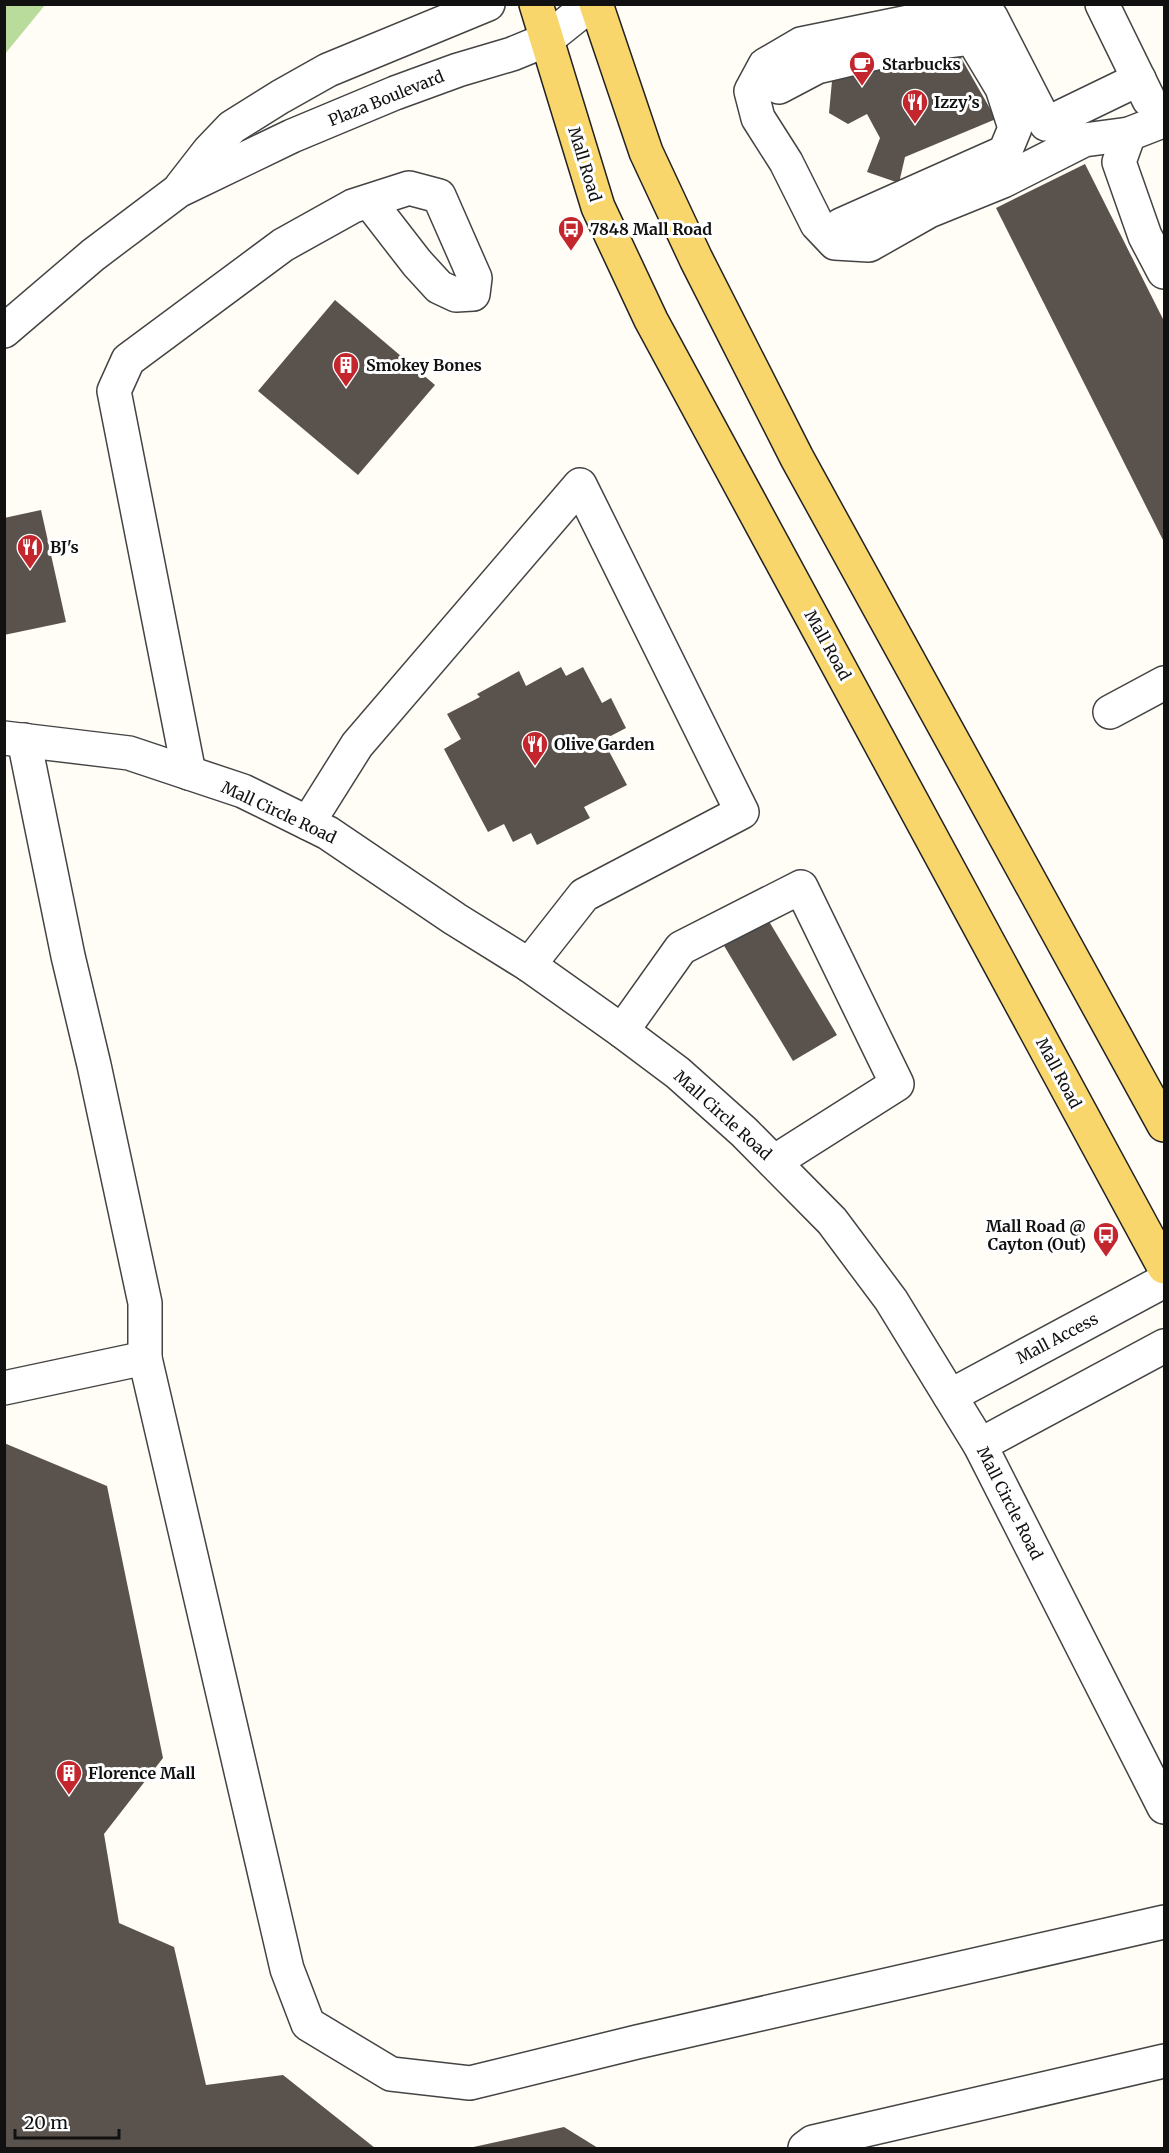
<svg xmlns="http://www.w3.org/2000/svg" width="1169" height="2153" font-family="Merriweather,serif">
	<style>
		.forest { fill: #b9dc9c }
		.building { fill: #5a524d }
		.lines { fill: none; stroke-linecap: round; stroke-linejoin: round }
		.minor-casing { stroke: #444; stroke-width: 36 }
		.major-casing { stroke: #222; stroke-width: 36 }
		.minor { stroke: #fff; stroke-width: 33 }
		.major { stroke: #f9d66b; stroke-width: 33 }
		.labels { text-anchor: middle; stroke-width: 6; stroke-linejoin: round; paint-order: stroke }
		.poi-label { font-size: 16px; font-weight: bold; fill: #111; stroke: #fff; text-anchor: start }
		.street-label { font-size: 16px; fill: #111; stroke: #fff }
	</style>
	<rect width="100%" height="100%" fill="#fffdf5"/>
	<path class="forest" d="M5 4 45 5 5 54 4 5Z"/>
	<g class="building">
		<path d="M956 49 996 119 905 157 899 183 867 172 880 138 867 114 848 124 829 113 832 81 849 64Z"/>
		<path d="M1085 164 1164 321V542L996 208Z"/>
		<path d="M335 300 435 385 358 475 258 391Z"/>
		<path d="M41 510 66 622 4 635V518Z"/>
		<path d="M561 667 566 676 583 667 602 703 611 698 626 728 603 740 627 785 584 807 590 818 537 845 531 833 513 842 504 824 488 832 444 749 461 739 447 714 480 697 477 694 519 671 526 686Z"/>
		<path d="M764 913 837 1035 793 1061 720 939Z"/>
		<path d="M4 1443 107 1486 163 1758 104 1834 119 1923 174 1947 206 2085 283 2075 375 2148H4Z"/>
		<path d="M564 2127 598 2148H469Z"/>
	</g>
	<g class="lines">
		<g class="minor-casing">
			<g id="minor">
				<path d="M1102 4 1149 100"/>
				<path d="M1139 79 1046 124 991 17 914 21 801 44 765 65 751 91 758 118 786 162 817 224 835 243 869 245 929 211 1003 181 1084 140 1129 134 1160 122"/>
				<path d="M779 87 817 67 902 47 972 38 1002 88 1015 128 1005 152 841 225"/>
				<path d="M1129 134 1119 162 1145 236 1164 272"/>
				<path d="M181 187 209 151 232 127 280 97 328 70 488 4"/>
				<path d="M4 331 93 255 178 191 292 136 395 93 458 70 512 54 546 40 591 4"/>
				<path d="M1110 712 1164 683"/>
				<path d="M4 738 129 753 243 791 328 833 455 919 529 965 622 1031 678 1073 744 1132 832 1221 891 1300 980 1445 1164 1807"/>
				<path d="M24 740 68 956 94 1065 145 1303V1358L287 1969 308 2024 391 2074 470 2083 637 2042 1164 1922"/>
				<path d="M189 773 114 391 128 360 283 245 353 206 409 188 439 196 475 278 473 294 456 295 439 287 417 263 369 201"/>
				<path d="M308 823 357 745 580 485 742 812 584 895 529 965"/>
				<path d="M622 1031 681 948 801 887 897 1084 774 1162"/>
				<path d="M4 1388 145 1358"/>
				<path d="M950 1396 1164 1281"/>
				<path d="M980 1445 1164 1346"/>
				<path d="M805 2148 813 2142 1164 2061"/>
			</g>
		</g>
		<g class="major-casing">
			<g id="major">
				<path d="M536 4 598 207 651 320 1164 1267"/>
				<path d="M596 4 646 152 696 259 797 458 1164 1125"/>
			</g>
		</g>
		<use href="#minor" class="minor"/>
		<use href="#major" class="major"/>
	</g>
	<defs>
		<g id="cafe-pin" transform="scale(1.35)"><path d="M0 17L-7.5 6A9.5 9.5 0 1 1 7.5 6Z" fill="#c4262e" stroke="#fff"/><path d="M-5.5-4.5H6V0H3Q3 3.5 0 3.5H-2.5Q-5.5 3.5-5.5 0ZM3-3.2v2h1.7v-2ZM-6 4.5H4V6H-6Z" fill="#fff"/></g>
		<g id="restaurant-pin" transform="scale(1.35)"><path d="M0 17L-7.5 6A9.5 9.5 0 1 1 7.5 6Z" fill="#c4262e" stroke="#fff"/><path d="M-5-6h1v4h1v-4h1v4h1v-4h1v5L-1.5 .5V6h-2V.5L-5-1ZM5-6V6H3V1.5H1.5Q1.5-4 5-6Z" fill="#fff"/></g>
		<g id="bus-pin" transform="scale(1.35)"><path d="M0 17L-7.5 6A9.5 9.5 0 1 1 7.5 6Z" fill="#c4262e" stroke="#fff"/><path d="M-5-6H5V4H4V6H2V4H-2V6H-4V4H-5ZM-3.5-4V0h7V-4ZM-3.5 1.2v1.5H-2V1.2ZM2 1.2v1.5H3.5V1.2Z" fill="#fff"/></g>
		<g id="building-pin" transform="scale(1.35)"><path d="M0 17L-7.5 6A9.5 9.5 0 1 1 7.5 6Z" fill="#c4262e" stroke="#fff"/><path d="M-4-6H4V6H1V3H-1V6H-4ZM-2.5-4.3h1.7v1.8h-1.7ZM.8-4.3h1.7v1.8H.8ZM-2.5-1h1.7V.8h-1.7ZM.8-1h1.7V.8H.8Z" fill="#fff"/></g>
	</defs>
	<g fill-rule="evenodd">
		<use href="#cafe-pin" x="862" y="64"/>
		<use href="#restaurant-pin" x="915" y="102"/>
		<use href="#bus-pin" x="571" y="229"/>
		<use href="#building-pin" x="346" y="365"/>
		<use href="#restaurant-pin" x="30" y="547"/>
		<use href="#restaurant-pin" x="535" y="744"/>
		<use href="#bus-pin" x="1106" y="1235"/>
		<use href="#building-pin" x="69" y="1773"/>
	</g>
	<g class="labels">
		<g class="poi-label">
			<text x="882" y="70">Starbucks</text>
			<text x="934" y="108">Izzy’s</text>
			<text x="590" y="235">7848 Mall Road</text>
			<text x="366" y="371">Smokey Bones</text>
			<text x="50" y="553">BJ's</text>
			<text x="554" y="750">Olive Garden</text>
			<text x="1086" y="1232" text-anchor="end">Mall Road @<tspan x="1086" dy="18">Cayton (Out)</tspan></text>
			<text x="88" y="1779">Florence Mall</text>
		</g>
		<g class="street-label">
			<text transform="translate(386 98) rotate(-22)" y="6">Plaza Boulevard</text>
			<text transform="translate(585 164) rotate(73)" y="6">Mall Road</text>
			<text transform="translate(828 645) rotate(61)" y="6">Mall Road</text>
			<text transform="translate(279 812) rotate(25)" y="6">Mall Circle Road</text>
			<text transform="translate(1059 1073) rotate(62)" y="6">Mall Road</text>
			<text transform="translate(723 1115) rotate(42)" y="6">Mall Circle Road</text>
			<text transform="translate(1057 1338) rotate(-28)" y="6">Mall Access</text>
			<text transform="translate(1010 1503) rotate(63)" y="6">Mall Circle Road</text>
		</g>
	</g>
	<rect width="1169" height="2153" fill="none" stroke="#111111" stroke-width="12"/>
	<path d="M15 2129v9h104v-9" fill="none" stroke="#111111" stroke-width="3"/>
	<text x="24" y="2129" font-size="18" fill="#111111" stroke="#ffffff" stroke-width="4.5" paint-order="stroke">20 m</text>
</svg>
